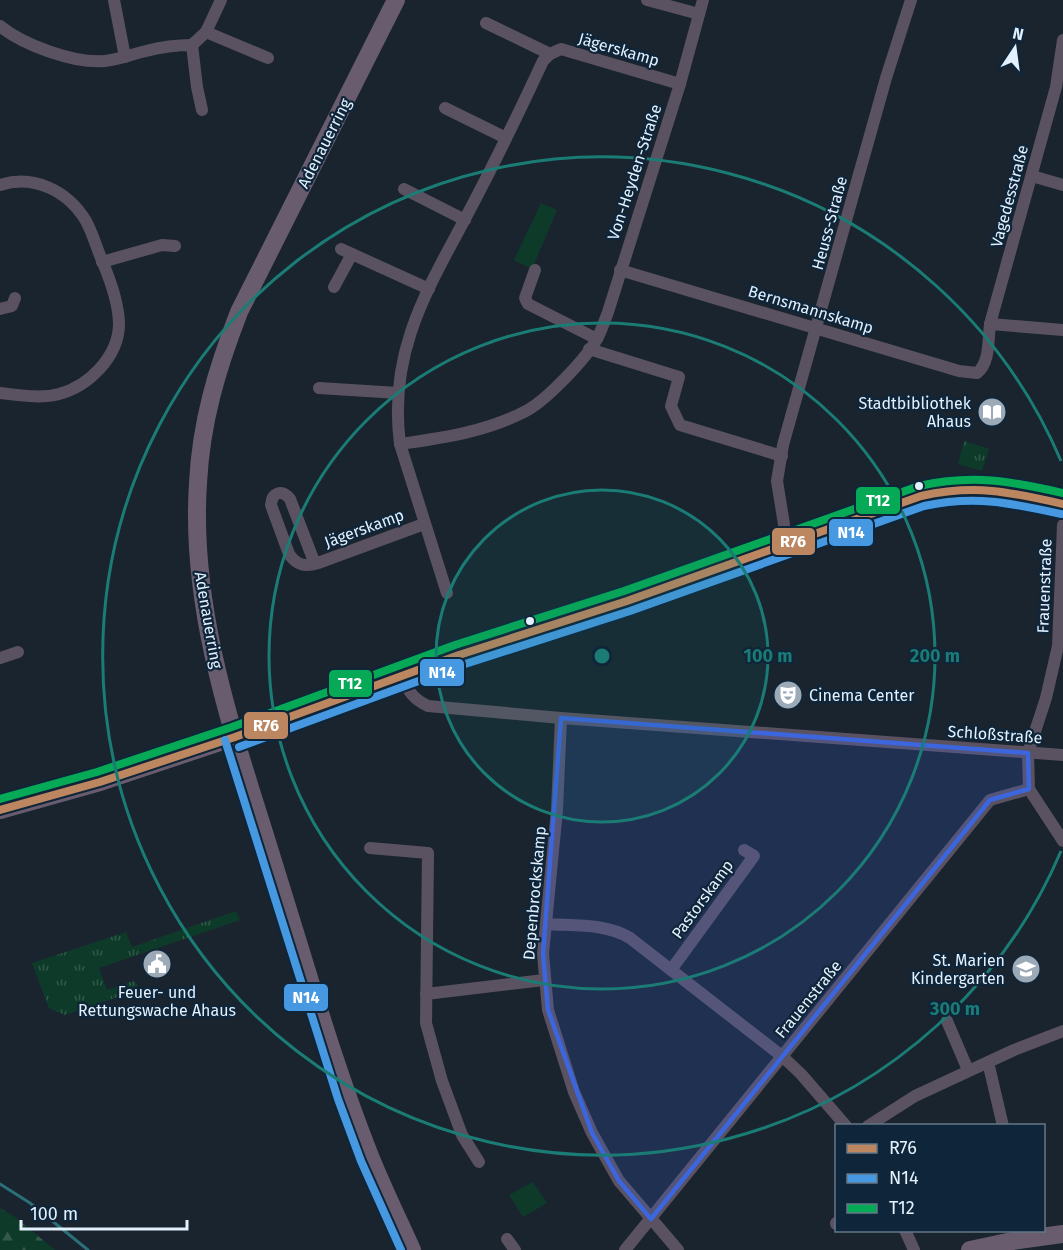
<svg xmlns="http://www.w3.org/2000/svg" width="1063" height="1250" font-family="'Fira Sans',sans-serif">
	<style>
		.grass { fill: url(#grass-tufts) }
		.forest { fill: url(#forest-firs) }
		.park { fill: #0e3b29 }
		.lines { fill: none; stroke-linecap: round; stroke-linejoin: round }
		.stream { stroke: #2b7079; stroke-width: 3 }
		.street { stroke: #5b5261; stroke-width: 12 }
		.secondary { stroke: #685c6e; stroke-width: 18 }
		.bus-1-casing { stroke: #0f2539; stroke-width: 12 }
		.bus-2-casing { stroke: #0f2539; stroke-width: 12 }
		.bus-3-casing { stroke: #0f2539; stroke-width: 12 }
		.bus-1 { stroke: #bb8660; stroke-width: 8 }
		.bus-2 { stroke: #4699e1; stroke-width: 8 }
		.bus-3 { stroke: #06aa56; stroke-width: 8 }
		.marked { fill: #3b66de; fill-opacity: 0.2; stroke: #3b66de; stroke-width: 4.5; stroke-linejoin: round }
		.ring { fill: none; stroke: #1a7c75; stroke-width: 3 }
		.bus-dot { fill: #e3f1fe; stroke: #0f2539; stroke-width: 2 }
		.labels { text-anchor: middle; stroke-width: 4.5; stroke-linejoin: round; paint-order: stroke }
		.street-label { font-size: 16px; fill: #e3f1fe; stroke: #0f2539 }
		.poi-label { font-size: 16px; fill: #e3f1fe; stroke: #0f2539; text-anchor: end }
		.centre { fill: #1a7c75; stroke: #0f2539; stroke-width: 3 }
		.ring-label { font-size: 18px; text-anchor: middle; font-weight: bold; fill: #1a7c75; stroke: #0f2539; stroke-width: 4.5; stroke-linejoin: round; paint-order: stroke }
		.line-badge { stroke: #0f2539; stroke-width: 2 }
		.badge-label { font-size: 16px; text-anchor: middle; font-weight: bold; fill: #fff }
	</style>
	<defs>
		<pattern id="grass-tufts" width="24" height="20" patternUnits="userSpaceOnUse" patternTransform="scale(1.5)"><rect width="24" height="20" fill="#0e3b29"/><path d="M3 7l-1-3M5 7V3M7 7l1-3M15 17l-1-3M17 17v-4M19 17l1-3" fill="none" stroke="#315849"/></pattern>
		<pattern id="forest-firs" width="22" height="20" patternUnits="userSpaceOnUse" patternTransform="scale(1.5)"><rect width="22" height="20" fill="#0e3b29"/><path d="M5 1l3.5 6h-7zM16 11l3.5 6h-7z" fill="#315849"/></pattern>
	</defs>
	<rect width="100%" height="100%" fill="#19242f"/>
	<g class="grass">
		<path d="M964 441 989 449 982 471 958 464Z"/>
		<path d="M236 911 240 920 99 968 107 990 133 981 136 983 138 990 65 1015 49 1008 32 963 126 932 132 947Z"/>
	</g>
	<path class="forest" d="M0 1208 15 1217 55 1250H0Z"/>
	<g class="park">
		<path d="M541 203 557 210 532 269 514 260Z"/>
		<path d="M533 1182 547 1203 523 1217 509 1195Z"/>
	</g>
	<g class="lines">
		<path class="stream" d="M0 1184 30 1203 88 1250"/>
		<g class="street">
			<path d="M114 0 125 57"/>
			<path d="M647 0 699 14"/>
			<path d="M486 23 550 54"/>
			<path d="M0 26C23 45 75 64 105 61 119 60 132 54 146 51 161 47 177 45 192 45L197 87 202 110"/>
			<path d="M206 32 268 58"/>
			<path d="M192 45 206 32 221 0"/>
			<path d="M445 108 506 138"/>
			<path d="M1032 176 1063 185"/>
			<path d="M0 185C34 174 68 191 86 221 93 234 97 249 103 263 111 282 119 305 119 325 118 357 89 386 59 394 40 399 19 395 0 393"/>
			<path d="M404 189 465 220"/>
			<path d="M341 249 429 289"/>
			<path d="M102 262 162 245 175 246"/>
			<path d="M535 270 525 298 528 304 597 339"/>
			<path d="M620 270 959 371 977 373C990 363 988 340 990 324L1056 87 1063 40"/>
			<path d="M334 287 352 254"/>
			<path d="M0 309 12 306 15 298"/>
			<path d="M990 324 1063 330"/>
			<path d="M589 349 679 377 671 406 680 425 782 456"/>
			<path d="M319 388 398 393"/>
			<path d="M400 444C442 438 485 432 524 412 545 402 587 358 598 337 602 329 605 320 608 312L680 84 703 0"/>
			<path d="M1063 525 1058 646 1046 698 1028 753 1029 789 1063 841"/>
			<path d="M787 543 777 481 783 445 886 78 911 0"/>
			<path d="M315 564 290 499C282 489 272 492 271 505L289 554C297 566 306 567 318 563L424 524"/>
			<path d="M447 593 400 444C387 344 434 280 477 196 500 152 522 106 543 61L550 54 561 49 680 84"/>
			<path d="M0 658 18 652"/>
			<path d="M402 676C408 691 413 699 428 706L561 718 1063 755"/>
			<path d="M561 718 557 810 543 954 548 1010 574 1092 592 1133 619 1181 678 1250"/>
			<path d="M370 848 428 853 426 1023 442 1081 462 1135 479 1162"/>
			<path d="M546 924C574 926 605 923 630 938L783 1057 801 1074 846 1126"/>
			<path d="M671 970 754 856 744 850"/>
			<path d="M426 994 544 980"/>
			<path d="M947 1021 968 1070"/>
			<path d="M988 1062 1003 1126"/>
			<path d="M868 1126 915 1096 1014 1050 1063 1031"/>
			<path d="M836 1224V1223"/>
			<path d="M905 1230 914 1250"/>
			<path d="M507 1239 515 1250"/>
			<path d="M625 1250 990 800 1029 789"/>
		</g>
		<g class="secondary">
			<path d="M396 0 239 312C217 369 201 422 198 483 189 617 238 746 276 871 306 966 333 1063 370 1156 383 1188 398 1219 412 1250"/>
			<path d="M0 810 100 782 235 737 459 655 535 632 627 601 921 496C935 493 949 489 964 489 997 488 1031 497 1063 504"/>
			<path d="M970 1250 1012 1241 1063 1234"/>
		</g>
		<g class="bus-1-casing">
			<path id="bus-1" d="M0 810 100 782 235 737 459 655 627 601 921 496C976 484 1010 492 1063 504"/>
		</g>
		<g class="bus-2-casing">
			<g id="bus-2">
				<path d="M225 740 338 1099 361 1161 401 1250"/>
				<path d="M239 747 462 665 630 611 924 506C975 495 1011 503 1061 514"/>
			</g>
		</g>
		<g class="bus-3-casing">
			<path id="bus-3" d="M0 799 97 772 232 727 455 645 624 591 919 486C973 474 1010 481 1063 493"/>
		</g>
		<use href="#bus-1" class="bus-1"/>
		<use href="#bus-2" class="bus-2"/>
		<use href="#bus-3" class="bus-3"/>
	</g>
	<path class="marked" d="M561 718 1028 753 1029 789 990 800 651 1219 619 1181 592 1133 548 1010 543 954Z"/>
	<circle cx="602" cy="656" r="166" fill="#1a7c75" fill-opacity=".12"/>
	<g class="ring">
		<circle cx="602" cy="656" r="166"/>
		<circle cx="602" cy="656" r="333"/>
		<path d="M1061 851A499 499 0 1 1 1061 461"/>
	</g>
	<defs>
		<g id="library-disc" transform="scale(1.5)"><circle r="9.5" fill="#9ca9b6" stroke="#0f2539"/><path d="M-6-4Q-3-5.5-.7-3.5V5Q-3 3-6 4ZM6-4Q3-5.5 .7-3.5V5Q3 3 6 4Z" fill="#fff"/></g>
		<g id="theatre-disc" transform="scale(1.5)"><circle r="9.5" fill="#9ca9b6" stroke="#0f2539"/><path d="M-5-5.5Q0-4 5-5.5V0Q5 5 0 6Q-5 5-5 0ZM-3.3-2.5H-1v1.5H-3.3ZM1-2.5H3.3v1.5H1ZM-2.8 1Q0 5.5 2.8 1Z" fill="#fff"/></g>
		<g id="civic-disc" transform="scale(1.5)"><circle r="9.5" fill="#9ca9b6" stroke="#0f2539"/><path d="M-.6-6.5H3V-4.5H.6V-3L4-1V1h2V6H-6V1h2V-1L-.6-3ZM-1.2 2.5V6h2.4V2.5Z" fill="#fff"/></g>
		<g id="school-disc" transform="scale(1.5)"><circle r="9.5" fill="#9ca9b6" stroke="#0f2539"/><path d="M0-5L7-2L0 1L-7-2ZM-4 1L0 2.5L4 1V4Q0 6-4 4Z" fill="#fff"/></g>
	</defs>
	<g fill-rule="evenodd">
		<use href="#library-disc" x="992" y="412"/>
		<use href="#theatre-disc" x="788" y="695"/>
		<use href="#civic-disc" x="157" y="964"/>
		<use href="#school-disc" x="1026" y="969"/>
	</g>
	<g class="bus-dot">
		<circle cx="919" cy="486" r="5"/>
		<circle cx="530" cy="621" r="5"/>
	</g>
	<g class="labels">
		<g class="street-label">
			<text transform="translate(619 49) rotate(16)" y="6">Jägerskamp</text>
			<text transform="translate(324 143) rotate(-63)" y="6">Adenauerring</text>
			<text transform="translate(634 172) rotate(-72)" y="6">Von-Heyden-Straße</text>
			<text transform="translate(1009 196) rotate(-75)" y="6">Vagedesstraße</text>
			<text transform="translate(829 223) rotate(-75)" y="6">Heuss-Straße</text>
			<text transform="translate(811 309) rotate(17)" y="6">Bernsmannskamp</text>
			<text transform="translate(364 528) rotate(-20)" y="6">Jägerskamp</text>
			<text transform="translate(1044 586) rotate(-88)" y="6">Frauenstraße</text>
			<text transform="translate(209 620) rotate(80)" y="6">Adenauerring</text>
			<text transform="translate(995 734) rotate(4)" y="6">Schloßstraße</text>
			<text transform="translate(534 893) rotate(-85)" y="6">Depenbrockskamp</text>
			<text transform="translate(702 899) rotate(-54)" y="6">Pastorskamp</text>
			<text transform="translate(808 999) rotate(-51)" y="6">Frauenstraße</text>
		</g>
		<g class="poi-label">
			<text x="971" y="409">Stadtbibliothek<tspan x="971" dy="18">Ahaus</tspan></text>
			<text x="809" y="701" text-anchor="start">Cinema Center</text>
			<text x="1005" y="966">St. Marien<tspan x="1005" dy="18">Kindergarten</tspan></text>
			<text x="157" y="998" text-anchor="middle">Feuer- und<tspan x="157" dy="18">Rettungswache Ahaus</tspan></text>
		</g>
	</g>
	<circle cx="602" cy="656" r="9" class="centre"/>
	<g class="ring-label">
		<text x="768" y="662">100 m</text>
		<text x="935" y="662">200 m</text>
		<text x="955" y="1015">300 m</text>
	</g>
	<g class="line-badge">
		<rect x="855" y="486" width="46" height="29" rx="6" fill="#06aa56"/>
		<rect x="828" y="518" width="46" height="29" rx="6" fill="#4699e1"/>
		<rect x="771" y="527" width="45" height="29" rx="6" fill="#bb8660"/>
		<rect x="419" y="658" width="46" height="29" rx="6" fill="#4699e1"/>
		<rect x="328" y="669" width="45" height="29" rx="6" fill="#06aa56"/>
		<rect x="243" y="711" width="46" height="29" rx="6" fill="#bb8660"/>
		<rect x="283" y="983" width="46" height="29" rx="6" fill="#4699e1"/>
	</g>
	<g class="badge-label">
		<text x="878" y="506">T12</text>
		<text x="851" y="538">N14</text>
		<text x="793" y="547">R76</text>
		<text x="442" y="678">N14</text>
		<text x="350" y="689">T12</text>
		<text x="266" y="731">R76</text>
		<text x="306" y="1003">N14</text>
	</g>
	<rect x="835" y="1124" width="210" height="108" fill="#0f2539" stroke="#647788" stroke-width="1.5"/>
	<rect x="847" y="1144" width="30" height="9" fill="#bb8660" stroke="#647788" stroke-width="1.5"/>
	<text x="889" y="1154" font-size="18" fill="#e3f1fe">R76</text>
	<rect x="847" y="1174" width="30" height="9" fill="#4699e1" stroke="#647788" stroke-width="1.5"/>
	<text x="889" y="1184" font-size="18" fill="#e3f1fe">N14</text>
	<rect x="847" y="1204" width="30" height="9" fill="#06aa56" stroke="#647788" stroke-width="1.5"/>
	<text x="889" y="1214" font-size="18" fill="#e3f1fe">T12</text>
	<g transform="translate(1015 48) rotate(13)" stroke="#0f2539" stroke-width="4.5" paint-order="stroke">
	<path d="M0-4.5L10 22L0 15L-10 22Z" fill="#e3f1fe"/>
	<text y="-9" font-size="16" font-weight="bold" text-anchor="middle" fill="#e3f1fe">N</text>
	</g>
	<path d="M21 1220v9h166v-9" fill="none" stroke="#e3f1fe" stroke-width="3"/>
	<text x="30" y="1220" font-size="18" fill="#e3f1fe" stroke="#0f2539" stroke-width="4.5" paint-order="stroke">100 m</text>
</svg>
